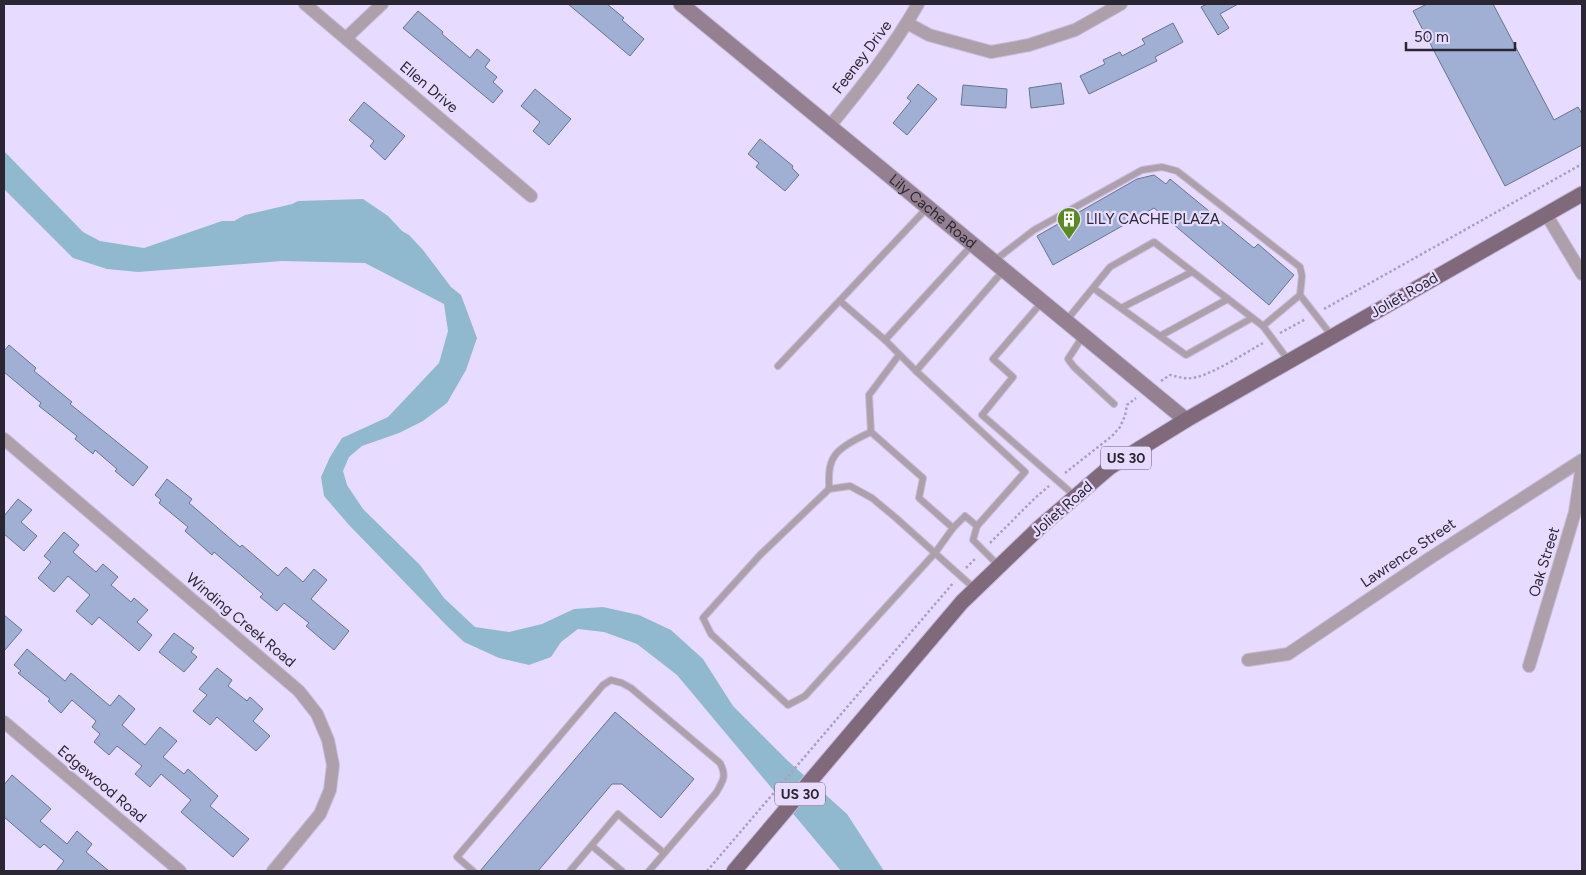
<svg xmlns="http://www.w3.org/2000/svg" width="1586" height="875" font-family="Figtree,sans-serif">
	<style>
		.water { fill: #90b9d0 }
		.building { fill: #a0b0d4; stroke: #677491 }
		.lines { fill: none; stroke-linecap: round; stroke-linejoin: round }
		.lane-casing { stroke: #c5bbda; stroke-width: 8 }
		.street-casing { stroke: #c5bbda; stroke-width: 14 }
		.secondary-casing { stroke: #c5bbda; stroke-width: 17 }
		.primary-casing { stroke: #c5bbda; stroke-width: 17 }
		.path { stroke: #a9a0bc; stroke-width: 2.5; stroke-dasharray: 2.5 2.5; stroke-linecap: butt }
		.lane { stroke: #aea0ab; stroke-width: 6 }
		.street { stroke: #aea0ab; stroke-width: 12 }
		.secondary { stroke: #948090; stroke-width: 15 }
		.primary { stroke: #81697c; stroke-width: 15 }
		.labels { text-anchor: middle; stroke-width: 4.5; stroke-linejoin: round; paint-order: stroke }
		.shield { fill: #e7dcff; stroke: #635d70; stroke-width: 1 }
		.shield-label { font-size: 14px; font-weight: bold; fill: #2a2633 }
		.street-label { font-size: 15px; fill: #2a2633; stroke: #e7dcff }
		.poi-label { font-size: 15px; fill: #2a2633; stroke: #e7dcff; text-anchor: start }
	</style>
	<rect width="100%" height="100%" fill="#e7dcff"/>
	<path class="water" d="M4 151 83 232 100 241 144 248 222 221H234L245 215 292 204 298 201 363 199 388 216 402 231 409 235 423 250 451 287 461 295 477 338 466 370 447 403 423 421 399 433 362 446 349 457 343 471 347 485 363 509 420 565 444 598 475 627 509 632 542 624 574 609 603 607 639 615 671 630 703 659 733 706 788 761 847 814 884 871H841L677 675 637 644 604 632 578 629 561 642 551 657 529 665 499 658 464 642 447 626 349 525 324 496 321 477 330 457 342 438 388 417 439 363 448 331 444 304 365 263 282 261 138 272 107 269 73 258 4 189Z"/>
	<g class="building">
		<path d="M568 4H607L624 18 622 20 644 39 630 56Z"/>
		<path d="M1207 4H1238L1220 14 1229 28 1218 35 1201 7Z"/>
		<path d="M1427 4H1493L1554 120 1578 107 1582 114V145L1505 186 1413 11Z"/>
		<path d="M418 11 443 32 442 34 470 58 477 49 490 60 485 67 497 77 493 82 503 91 493 103 403 28Z"/>
		<path d="M1173 23 1183 42 1155 57 1157 61 1089 94 1080 76 1105 64 1103 60 1120 52 1122 56 1145 44 1142 39Z"/>
		<path d="M1061 83 1064 104 1031 108 1029 88Z"/>
		<path d="M918 84 937 99 907 135 893 123 911 101 907 98Z"/>
		<path d="M963 85 1007 89 1006 108 961 105Z"/>
		<path d="M535 89 571 119 549 145 533 131 540 122 521 106Z"/>
		<path d="M364 102 405 136 385 160 370 146 374 141 349 120Z"/>
		<path d="M760 139 793 166 792 168 799 175 785 191 756 167 759 163 748 154Z"/>
		<path d="M1154 175 1166 184 1170 179 1254 248 1258 244 1294 275 1269 305 1154 208 1053 265 1037 236 1137 179Z"/>
		<path d="M9 345 36 368 34 371 72 402 70 404 148 467 133 486 115 471 117 469 95 450 93 454 75 439 77 436 39 406 41 403 4 372V351Z"/>
		<path d="M167 479 192 499 189 503 240 547 242 545 278 576 286 567 303 582 314 569 327 580 311 599 349 631 334 650 306 626 309 623 284 603 277 611 260 597 263 594 214 552 212 555 185 531 188 527 159 503 161 500 155 495Z"/>
		<path d="M18 499 32 510 21 522 37 536 24 551 4 534V516Z"/>
		<path d="M64 532 79 545 73 552 96 572 103 564 118 577 111 585 131 602 134 598 148 610 137 622 152 635 139 651 99 617 92 625 76 611 90 595 68 576 54 592 38 578 51 562 44 556Z"/>
		<path d="M4 615 22 630 4 651Z"/>
		<path d="M174 633 194 648 191 652 197 657 184 672 159 652Z"/>
		<path d="M27 649 65 681 71 673 110 706 119 695 135 709 122 725 145 745 160 727 177 741 163 757 184 774 188 769 218 796 210 806 249 839 233 857 181 812 191 800 161 774 150 787 135 774 142 766 117 746 109 755 94 742 100 734 92 727 96 721 72 700 61 713 48 701 50 699 18 673 21 671 14 665Z"/>
		<path d="M217 668 232 680 228 686 247 701 250 697 263 709 253 721 270 736 256 751 217 717 210 725 193 711 207 695 199 689Z"/>
		<path d="M615 712 694 779 661 818 622 784H612L538 871H480Z"/>
		<path d="M12 775 51 809 40 821 67 844 77 831 92 844 86 852 109 871H56L64 861 44 844 40 848 4 817V785Z"/>
	</g>
	<g class="lines">
		<g class="lane-casing">
			<g id="lane">
				<path d="M994 261 1034 230 1142 170 1162 167 1177 171 1300 267 1302 276 1300 295 1332 336"/>
				<path d="M1093 288 1186 355 1252 318"/>
				<path d="M840 301 885 340 916 371 1003 271"/>
				<path d="M1042 302 993 359 1013 377 982 415 1075 496"/>
				<path d="M1121 308 1192 272"/>
				<path d="M1066 321 1110 267 1154 242 1263 326 1289 361"/>
				<path d="M1263 326 1300 295"/>
				<path d="M1083 336 1068 359 1074 367 1114 404"/>
				<path d="M1160 336 1228 299"/>
				<path d="M885 340 972 245"/>
				<path d="M899 355 869 395 871 432 923 478 919 498 953 528 965 516 977 526 1025 472 916 371"/>
				<path d="M778 366 927 208"/>
				<path d="M829 489C829 479 828 466 834 457 839 447 860 437 871 432"/>
				<path d="M977 526 973 540 999 566"/>
				<path d="M953 528 935 553 805 696 788 705 711 634 703 618 760 555 829 489 850 486 872 498 896 518 975 589"/>
				<path d="M592 846 622 871"/>
				<path d="M473 871 457 857 603 685 611 680 622 683 631 688 720 763C727 776 723 781 716 793L649 871"/>
				<path d="M570 871 618 814 664 853"/>
			</g>
		</g>
		<g class="street-casing">
			<g id="street">
				<path d="M305 4 531 196"/>
				<path d="M907 23 929 35 991 52 1029 45 1075 30 1121 4"/>
				<path d="M346 38 382 4"/>
				<path d="M829 127C861 88 893 48 918 4"/>
				<path d="M1546 214 1582 274"/>
				<path d="M4 439 299 691 317 714 328 740 333 765 330 790 320 814 273 871"/>
				<path d="M1248 660 1288 654 1430 558 1582 460"/>
				<path d="M1529 666 1575 512 1582 465"/>
				<path d="M4 722 180 871"/>
			</g>
		</g>
		<g class="secondary-casing">
			<g id="secondary">
				<path id="s1" d="M681 4 1186 420"/>
			</g>
		</g>
		<g class="primary-casing">
			<path id="primary" d="M734 871 962 602 1040 527 1110 467 1186 420 1582 194"/>
		</g>
		<g class="path">
			<path d="M1324 309 1582 164"/>
			<path d="M1280 333 1306 319"/>
			<path d="M1161 381 1170 375C1179 377 1187 380 1197 377 1216 372 1245 353 1263 343"/>
			<path d="M1065 473 1112 436 1120 427 1125 416 1127 405 1136 398"/>
			<path d="M990 543 1035 498 1049 486"/>
			<path d="M966 568 976 558"/>
			<path d="M707 871 954 582"/>
		</g>
		<use href="#lane" class="lane"/>
		<use href="#street" class="street"/>
		<use href="#secondary" class="secondary"/>
		<use href="#primary" class="primary"/>
	</g>
	<defs>
		<g id="building-pin" transform="scale(1.25)"><path d="M0 17L-7.5 6A9.5 9.5 0 1 1 7.5 6Z" fill="#5a8b21" stroke="#e7dcff"/><path d="M-4-6H4V6H1V3H-1V6H-4ZM-2.5-4.3h1.7v1.8h-1.7ZM.8-4.3h1.7v1.8H.8ZM-2.5-1h1.7V.8h-1.7ZM.8-1h1.7V.8H.8Z" fill="#fff"/></g>
	</defs>
	<g fill-rule="evenodd">
		<use href="#building-pin" x="1069" y="219"/>
	</g>
	<g class="labels">
		<g class="shield">
			<rect x="1101" y="446.5" width="50" height="23" rx="4"/>
			<rect x="775" y="782.5" width="50" height="23" rx="4"/>
		</g>
		<g class="shield-label">
			<text x="1126" y="463">US 30</text>
			<text x="800" y="799">US 30</text>
		</g>
		<g class="street-label">
			<text transform="translate(862 57) rotate(-53)" y="5">Feeney Drive</text>
			<text transform="translate(429 87) rotate(40)" y="5">Ellen Drive</text>
			<text dy="5" stroke="none"><textPath href="#s1" startOffset="326">Lily Cache Road</textPath></text>
			<text transform="translate(1404 295) rotate(-30)" y="5">Joliet Road</text>
			<text transform="translate(1062 509) rotate(-41)" y="5">Joliet Road</text>
			<text transform="translate(1408 553) rotate(-34)" y="5">Lawrence Street</text>
			<text transform="translate(1544 562) rotate(-73)" y="5">Oak Street</text>
			<text transform="translate(241 620) rotate(40)" y="5">Winding Creek Road</text>
			<text transform="translate(102 784) rotate(40)" y="5">Edgewood Road</text>
		</g>
		<g class="poi-label">
			<text x="1086" y="224">LILY CACHE PLAZA</text>
		</g>
	</g>
	<rect width="1586" height="875" fill="none" stroke="#2a2633" stroke-width="10"/>
	<path d="M1406 42v8h109v-8" fill="none" stroke="#2a2633" stroke-width="2.5"/>
	<text x="1414" y="42" font-size="15" fill="#2a2633" stroke="#e7dcff" stroke-width="4" paint-order="stroke">50 m</text>
</svg>
